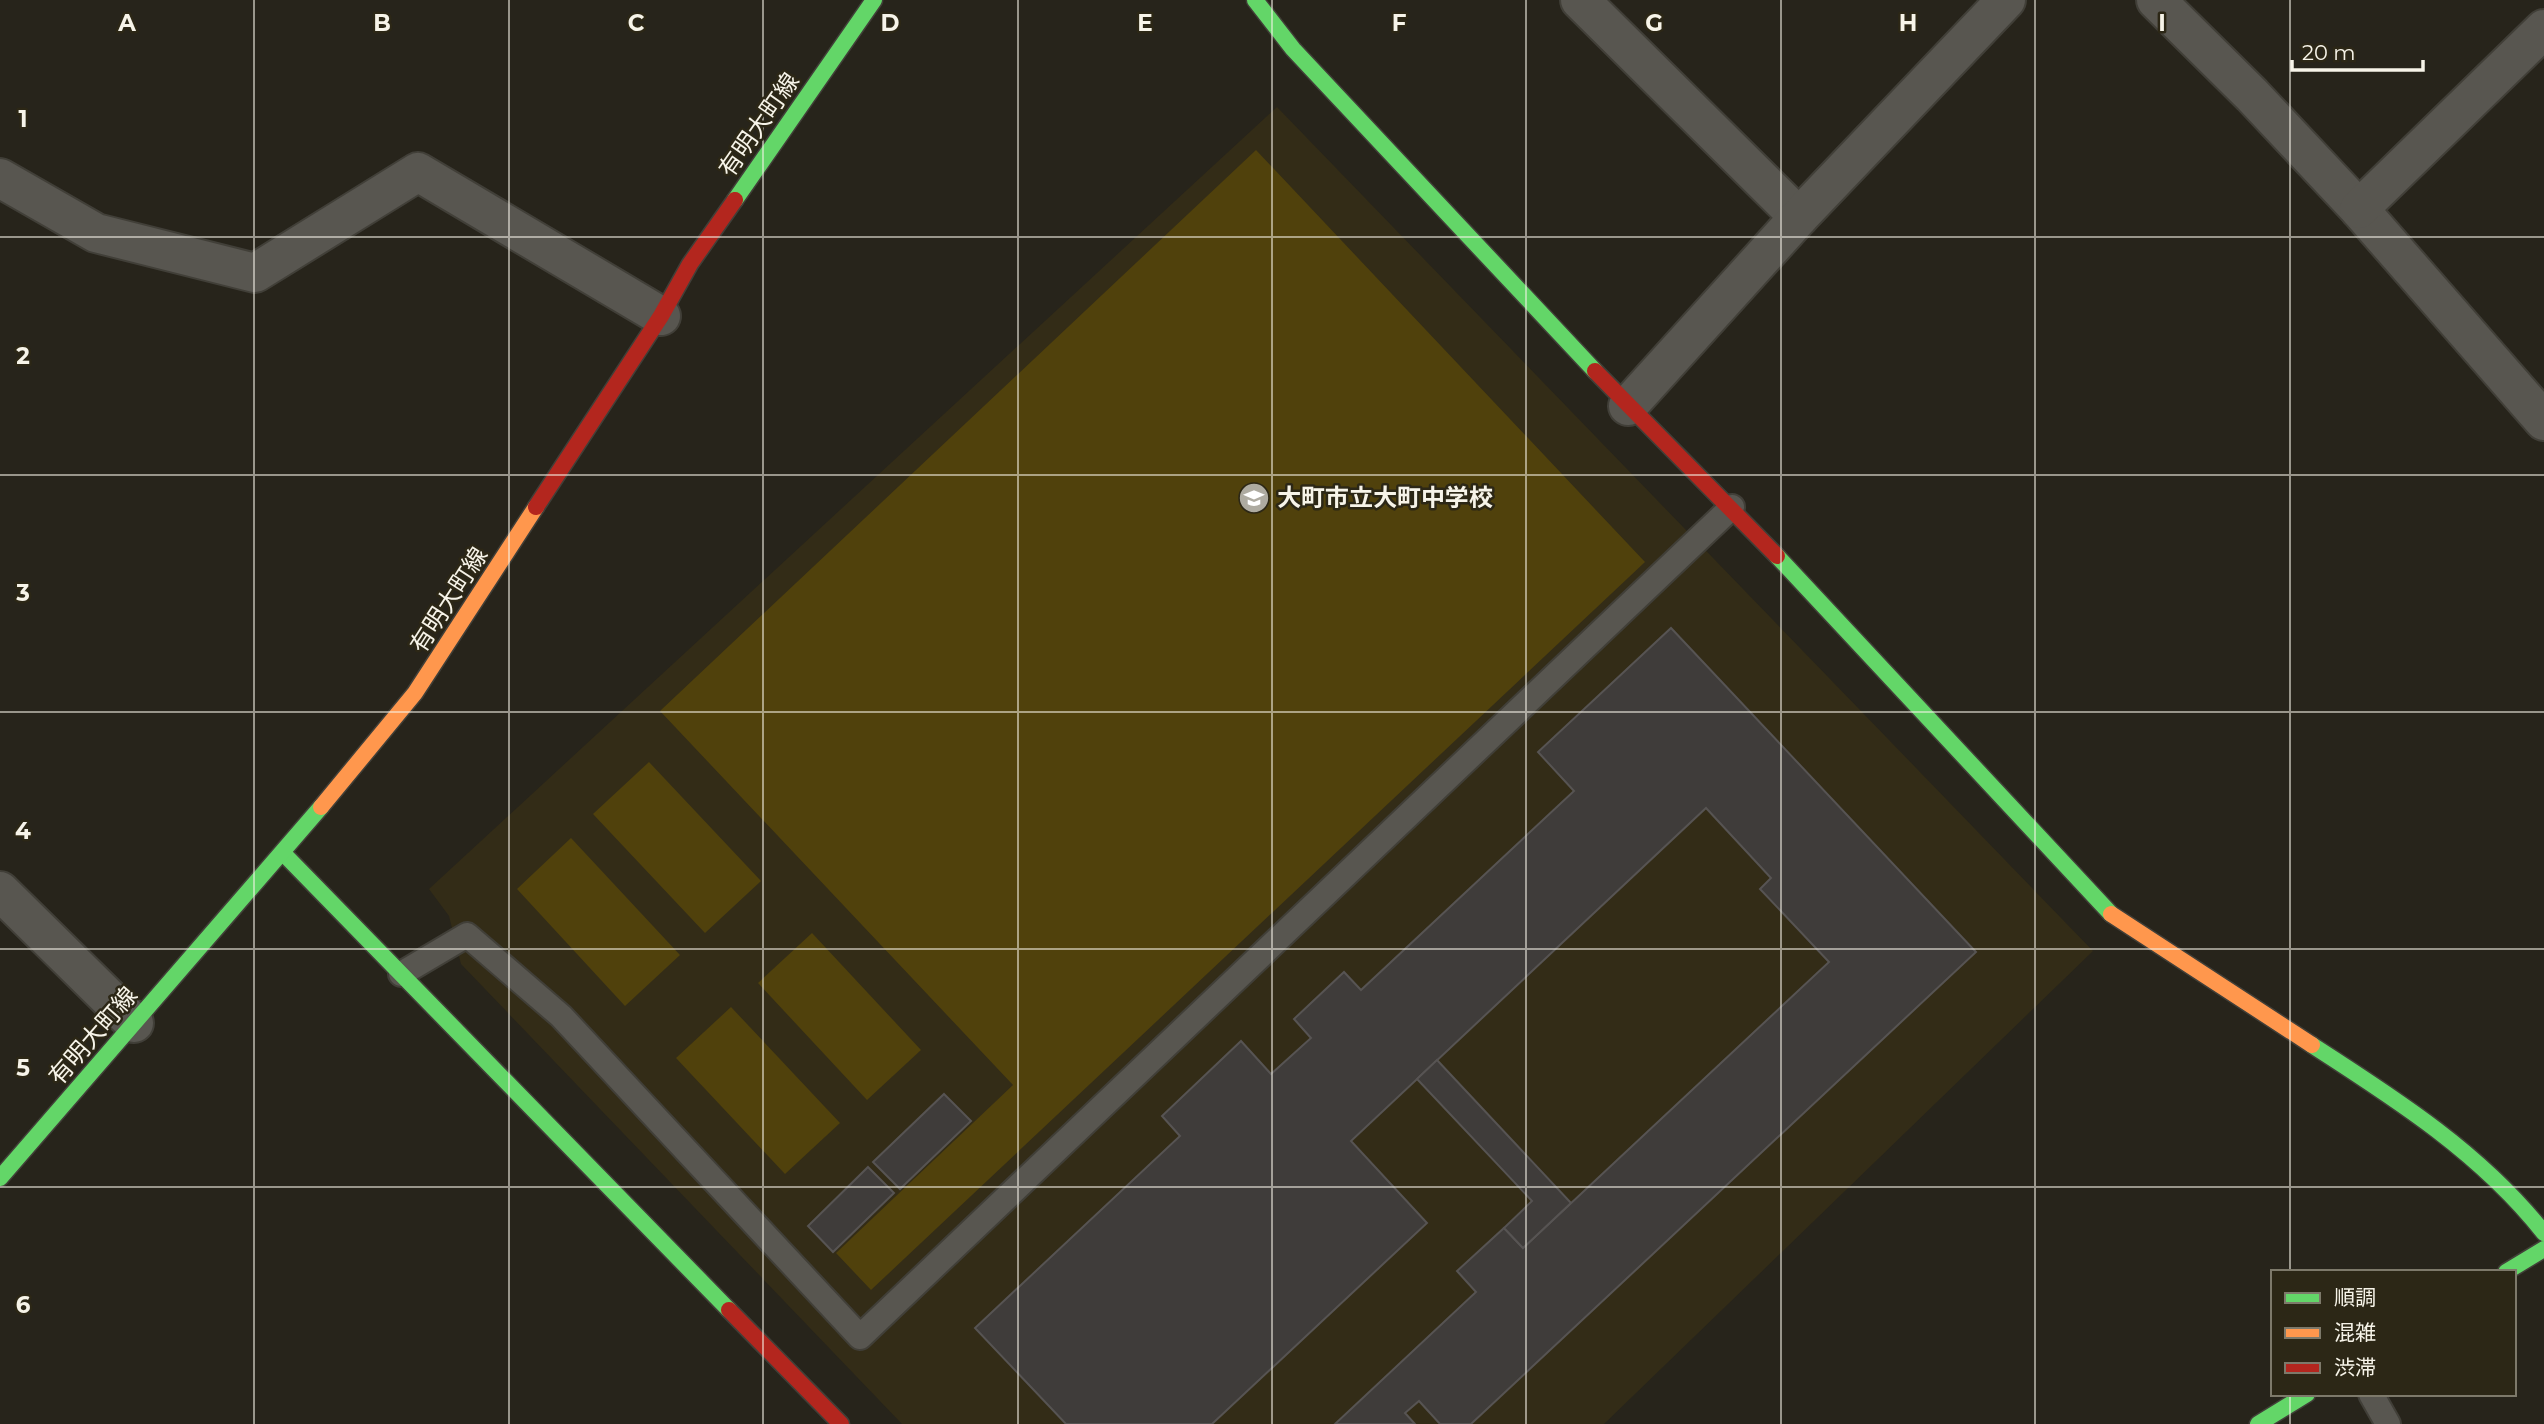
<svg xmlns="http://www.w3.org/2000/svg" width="2544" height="1424" font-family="Montserrat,'Noto Sans JP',sans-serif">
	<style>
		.built { fill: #332c17 }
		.green { fill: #50410c }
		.building { fill: #3f3c3a; stroke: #575453; stroke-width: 2 }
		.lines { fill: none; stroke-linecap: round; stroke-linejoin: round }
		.lane-casing { stroke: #413f38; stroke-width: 28 }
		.street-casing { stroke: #413f38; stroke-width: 42 }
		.fast-casing { stroke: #413f38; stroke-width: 19 }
		.slow-casing { stroke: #413f38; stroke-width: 19 }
		.jam-casing { stroke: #413f38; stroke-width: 19 }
		.lane { stroke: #585650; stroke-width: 24 }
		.street { stroke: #585650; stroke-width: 38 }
		.fast { stroke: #63d668; stroke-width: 16 }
		.slow { stroke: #ff974d; stroke-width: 16 }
		.jam { stroke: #b3261e; stroke-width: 16 }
		.grid { fill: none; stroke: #f7f4e9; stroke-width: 2; stroke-opacity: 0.55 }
		.labels { text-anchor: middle; stroke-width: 5; stroke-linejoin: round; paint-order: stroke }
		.street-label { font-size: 24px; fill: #f7f4e9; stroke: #2c2716 }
		.poi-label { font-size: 24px; font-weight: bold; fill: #f7f4e9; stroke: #2c2716; text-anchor: start }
		.grid-label { font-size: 23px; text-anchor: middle; font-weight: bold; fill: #f7f4e9; stroke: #2c2716; stroke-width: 5; stroke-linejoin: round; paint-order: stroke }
	</style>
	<rect width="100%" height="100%" fill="#27241b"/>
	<path class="built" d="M1277 107 2093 951 1604 1424H902L461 964 449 916 429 889Z"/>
	<g class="green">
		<path d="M1256 150 1645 562 871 1290 836 1253 1013 1085 660 711Z"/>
		<path d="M649 762 761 881 705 933 593 814Z"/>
		<path d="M571 838 680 955 625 1006 517 889Z"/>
		<path d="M812 933 921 1050 867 1100 758 983Z"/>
		<path d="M731 1007 840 1123 785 1174 676 1058Z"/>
	</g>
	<g class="building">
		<path d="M1671 628 1976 952 1471 1424H1440L1419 1401 1405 1413 1415 1424H1335L1476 1292 1457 1271 1504 1228 1523 1248 1829 962 1760 889 1771 878 1706 808 1351 1141 1427 1223 1212 1424H1066L975 1328 1180 1136 1162 1116 1241 1041 1271 1074 1311 1038 1294 1019 1344 972 1361 990 1574 791 1538 752Z"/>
		<path d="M1437 1060 1571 1203 1523 1248 1504 1228 1532 1201 1417 1079Z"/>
		<path d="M944 1094 971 1121 900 1189 873 1162Z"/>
		<path d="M868 1167 894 1193 833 1252 808 1226Z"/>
	</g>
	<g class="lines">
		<g class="lane-casing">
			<g id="lane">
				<path d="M401 974 467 935 561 1016 860 1337 1732 507"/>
				<path d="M2371 1394 2388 1424"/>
			</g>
		</g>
		<g class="street-casing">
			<g id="street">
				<path d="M1580 0 1799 217"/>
				<path d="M2156 0 2252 95 2359 209 2544 421"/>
				<path d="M0 178 96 233 255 273 418 172 661 316"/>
				<path d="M2359 209 2544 29"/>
				<path d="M1628 406 1799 217 2006 0"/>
				<path d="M0 891 134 1023"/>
			</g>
		</g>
		<g class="fast-casing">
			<g id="fast">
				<path d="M1255 0 1293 49 1595 371"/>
				<path d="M735 200 874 0"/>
				<path d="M1777 556 2111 914"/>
				<path d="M283 853 729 1310"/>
				<path d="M2312 1045C2396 1099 2482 1154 2544 1233"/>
				<path d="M0 1178 321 807"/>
				<path d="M2506 1272 2544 1249"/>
				<path d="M2258 1424 2307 1394"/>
			</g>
		</g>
		<g class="slow-casing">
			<g id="slow">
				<path d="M321 807 415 693 536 507"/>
				<path d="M2111 914 2312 1045"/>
			</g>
		</g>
		<g class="jam-casing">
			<g id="jam">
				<path d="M1595 371 1777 556"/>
				<path d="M536 507 661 316 690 264 735 200"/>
				<path d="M729 1310 841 1424"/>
			</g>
		</g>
		<use href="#lane" class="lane"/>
		<use href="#street" class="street"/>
		<use href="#fast" class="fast"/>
		<use href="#slow" class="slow"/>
		<use href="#jam" class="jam"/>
	</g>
	<path class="grid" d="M254 0V1424M509 0V1424M763 0V1424M1018 0V1424M1272 0V1424M1526 0V1424M1781 0V1424M2035 0V1424M2290 0V1272M0 237H2544M0 475H2544M0 712H2544M0 949H2544M0 1187H2544M2290 1394V1424"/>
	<defs>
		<g id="school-disc" transform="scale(1.575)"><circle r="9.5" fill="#aeaba1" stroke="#2c2716"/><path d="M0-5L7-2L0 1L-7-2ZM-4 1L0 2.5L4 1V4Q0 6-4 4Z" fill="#fff"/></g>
	</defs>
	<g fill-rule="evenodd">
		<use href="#school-disc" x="1254" y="498"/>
	</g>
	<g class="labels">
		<g class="street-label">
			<text transform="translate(759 125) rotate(-55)" y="8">有明大町線</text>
			<text transform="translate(449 600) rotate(-57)" y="8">有明大町線</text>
			<text transform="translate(93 1036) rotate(-49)" y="8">有明大町線</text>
		</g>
		<g class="poi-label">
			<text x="1277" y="506">大町市立大町中学校</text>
		</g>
	</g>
	<g class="grid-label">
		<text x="127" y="31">A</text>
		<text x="382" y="31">B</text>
		<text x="636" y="31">C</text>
		<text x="890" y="31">D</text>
		<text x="1145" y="31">E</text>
		<text x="1399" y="31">F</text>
		<text x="1654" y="31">G</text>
		<text x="1908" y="31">H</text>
		<text x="2162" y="31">I</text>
		<text x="23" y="127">1</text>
		<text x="23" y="364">2</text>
		<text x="23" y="601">3</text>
		<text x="23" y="839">4</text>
		<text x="23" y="1076">5</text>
		<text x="23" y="1313">6</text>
	</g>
	<rect x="2271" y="1270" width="245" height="126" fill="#2c2716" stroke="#7d796a" stroke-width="2"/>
	<rect x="2285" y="1293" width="35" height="10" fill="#63d668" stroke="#7d796a" stroke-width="2"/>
	<text x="2334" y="1305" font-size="21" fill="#f7f4e9">順調</text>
	<rect x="2285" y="1328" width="35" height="10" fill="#ff974d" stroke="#7d796a" stroke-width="2"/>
	<text x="2334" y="1340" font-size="21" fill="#f7f4e9">混雑</text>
	<rect x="2285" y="1363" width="35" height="10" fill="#b3261e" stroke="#7d796a" stroke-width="2"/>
	<text x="2334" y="1375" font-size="21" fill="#f7f4e9">渋滞</text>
	<path d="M2292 60v10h131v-10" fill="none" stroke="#f7f4e9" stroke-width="3.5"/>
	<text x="2302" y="60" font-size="21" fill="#f7f4e9" stroke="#2c2716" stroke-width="5" paint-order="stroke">20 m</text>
</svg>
